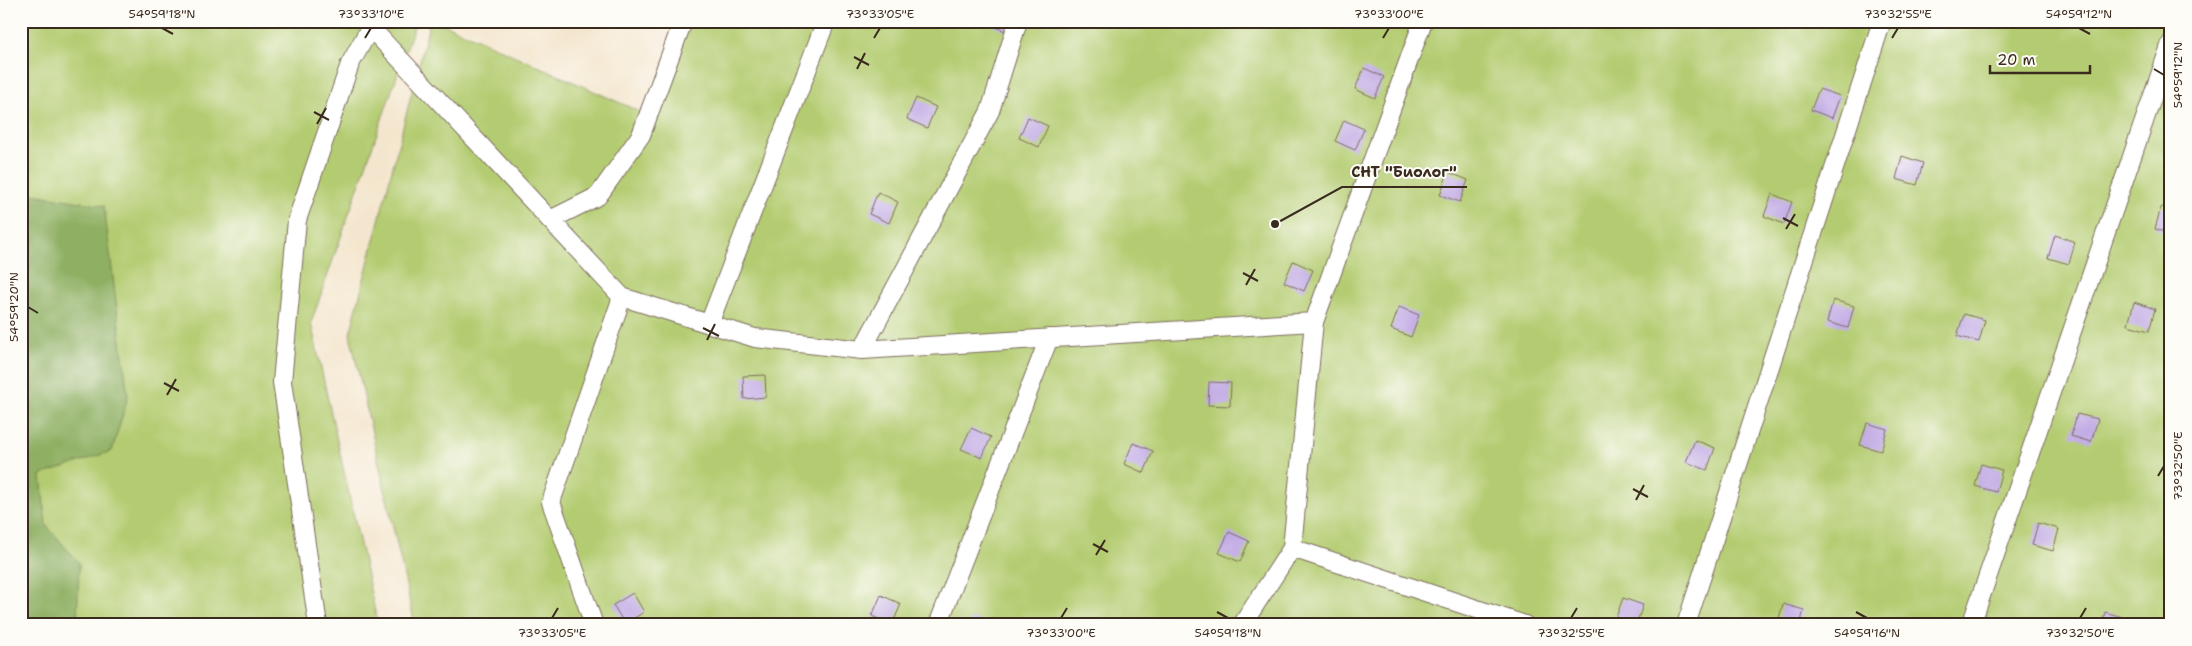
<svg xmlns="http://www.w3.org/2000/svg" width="2192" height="646" font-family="'Shantell Sans',sans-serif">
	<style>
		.green { fill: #b4cc71; stroke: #787b48 }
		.forest { fill: #8fb063; stroke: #656d40 }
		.building { fill: #c1aae5 }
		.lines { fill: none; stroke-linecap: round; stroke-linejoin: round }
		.lane-casing { stroke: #7c6c5c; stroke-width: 20 }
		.lane { stroke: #fff; stroke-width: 18 }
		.ticks { fill: none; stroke: #3b2a1e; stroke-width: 2 }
		.leader { fill: none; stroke: #3b2a1e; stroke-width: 2 }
		.callout-dot { fill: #3b2a1e; stroke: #fdfcf7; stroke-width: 2 }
		.callout-label { font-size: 15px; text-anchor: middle; font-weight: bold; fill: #3b2a1e; stroke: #fdfcf7; stroke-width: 4; stroke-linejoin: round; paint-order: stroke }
		.neatline { fill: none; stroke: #3b2a1e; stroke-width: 2 }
		.ticks-label { font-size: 12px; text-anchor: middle; fill: #3b2a1e }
	</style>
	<rect width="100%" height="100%" fill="#fdfcf7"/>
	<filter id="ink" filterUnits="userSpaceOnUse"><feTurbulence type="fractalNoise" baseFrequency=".02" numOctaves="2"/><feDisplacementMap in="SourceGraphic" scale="10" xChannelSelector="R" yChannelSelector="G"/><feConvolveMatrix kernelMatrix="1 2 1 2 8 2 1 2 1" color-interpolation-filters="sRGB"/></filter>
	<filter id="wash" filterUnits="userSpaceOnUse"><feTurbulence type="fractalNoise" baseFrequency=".0096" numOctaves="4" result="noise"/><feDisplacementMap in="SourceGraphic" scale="20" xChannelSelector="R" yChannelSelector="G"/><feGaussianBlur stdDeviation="1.12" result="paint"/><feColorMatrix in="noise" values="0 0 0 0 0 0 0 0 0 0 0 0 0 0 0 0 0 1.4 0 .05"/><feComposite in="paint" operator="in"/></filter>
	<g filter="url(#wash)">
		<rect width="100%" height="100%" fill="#f4e6ce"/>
		<g class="green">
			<path d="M21 21H416L311 323 378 625H21Z"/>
			<path d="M430 21H437L645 114 685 21H2171V625H415L350 334Z"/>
		</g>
		<path class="forest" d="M21 192 104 206 128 396 112 451 41 475 46 525 79 563 77 625H21Z"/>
		<g id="blocks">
			<g class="building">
				<path d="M983 21H1010L1005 31Z"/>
				<path d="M1364 68 1384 77 1375 98 1355 89Z"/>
				<path d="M1819 89 1840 96 1832 118 1811 110Z"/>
				<path d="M916 98 936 107 927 128 907 119Z"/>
				<path d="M1028 117 1048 126 1039 147 1019 138Z"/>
				<path d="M1344 120 1364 129 1355 150 1335 141Z"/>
				<path d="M1902 156 1923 163 1917 185 1896 179Z"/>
				<path d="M1448 172 1468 180 1460 202 1440 195Z"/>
				<path d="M878 192 898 202 889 223 869 214Z"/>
				<path d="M1772 194 1792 202 1784 224 1764 216Z"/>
				<path d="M2161 207 2171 209V234L2155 229Z"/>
				<path d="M2055 235 2075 242 2069 264 2048 258Z"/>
				<path d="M1293 261 1313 270 1304 291 1284 282Z"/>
				<path d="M1833 300 1854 306 1848 328 1827 322Z"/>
				<path d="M2134 302 2155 309 2149 331 2128 325Z"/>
				<path d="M1399 307 1419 315 1411 337 1391 329Z"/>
				<path d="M1964 314 1985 320 1979 342 1957 336Z"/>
				<path d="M765 375 766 397 744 399 743 376Z"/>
				<path d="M1209 382 1231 383 1230 406 1208 405Z"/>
				<path d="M2077 414 2098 419 2091 442 2071 436Z"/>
				<path d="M1867 423 1887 429 1881 451 1860 445Z"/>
				<path d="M971 428 991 437 982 458 961 449Z"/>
				<path d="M1695 440 1715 448 1707 470 1686 462Z"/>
				<path d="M1133 443 1153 451 1144 473 1124 464Z"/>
				<path d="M1981 464 2002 470 1996 492 1975 486Z"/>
				<path d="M2038 523 2059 529 2053 551 2032 545Z"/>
				<path d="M2171 531V554L2164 552Z"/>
				<path d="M1229 532 1249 541 1240 562 1219 553Z"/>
				<path d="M633 593 644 612 625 624 613 605Z"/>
				<path d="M881 595 901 604 892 625 872 616Z"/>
				<path d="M1623 598 1643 605 1636 625H1629L1615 620Z"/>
				<path d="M1783 604 1804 610 1800 625H1777Z"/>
				<path d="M2105 612 2126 618 2125 625H2102Z"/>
				<path d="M972 618 987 625H968Z"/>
			</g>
		</g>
	</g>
	<g filter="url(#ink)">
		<use href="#blocks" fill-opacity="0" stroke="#7c6c5c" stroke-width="1"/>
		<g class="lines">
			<g class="lane-casing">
				<g id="lane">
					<path d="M370 27 622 297 755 338 862 350 1314 322 1423 21"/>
					<path d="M550 220 598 196 641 135 683 21"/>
					<path d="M709 324 826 21"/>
					<path d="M862 350 990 111 1018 21"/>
					<path d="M1292 548 1525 625"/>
					<path d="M318 625 282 382 297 220 350 64 374 21"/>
					<path d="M594 625 551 502 622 297"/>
					<path d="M938 625 1049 338"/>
					<path d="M1242 625 1292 548 1314 322"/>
					<path d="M1686 625 1882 21"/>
					<path d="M1971 625 2171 43"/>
				</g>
			</g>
			<use href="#lane" class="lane"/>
		</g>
	</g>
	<path class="ticks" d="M162 28 173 34M2079 28 2090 34M365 38 371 28M874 38 880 28M1383 38 1389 28M1892 38 1898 28M854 57 869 65M857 69 865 53M2154 69 2164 75M314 112 329 120M317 124 326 108M1783 218 1798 226M1786 229 1795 214M1243 273 1258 281M1246 285 1255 269M28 307 38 313M703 328 719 336M707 340 715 324M164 383 179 391M167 395 176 379M2158 476 2164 466M1633 489 1648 497M1636 500 1644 485M1093 544 1108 552M1096 555 1105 540M1217 612 1228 618M1856 612 1867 618M552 618 558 608M1061 618 1067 608M1571 618 1577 608M2080 618 2086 608"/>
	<path class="leader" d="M1275 224L1342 187H1467"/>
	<circle class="callout-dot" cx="1275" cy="224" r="5"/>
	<g class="callout-label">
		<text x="1404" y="177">СНТ "Биолог"</text>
	</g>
	<rect width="2192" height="646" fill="none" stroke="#fdfcf7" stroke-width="55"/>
	<path d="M1990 65v8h100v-8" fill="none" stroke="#3b2a1e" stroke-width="2.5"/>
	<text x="1997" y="65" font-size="15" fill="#3b2a1e" stroke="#fdfcf7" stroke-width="4" paint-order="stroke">20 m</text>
	<rect x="28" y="28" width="2136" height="590" class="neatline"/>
	<g class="ticks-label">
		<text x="162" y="18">54°59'18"N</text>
		<text x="371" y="18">73°33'10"E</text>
		<text x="880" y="18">73°33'05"E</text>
		<text x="1389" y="18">73°33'00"E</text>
		<text x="1898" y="18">73°32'55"E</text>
		<text x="2079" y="18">54°59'12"N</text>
		<text transform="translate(2178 75) rotate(-90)" y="4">54°59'12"N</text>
		<text transform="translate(14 307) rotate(-90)" y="4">54°59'20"N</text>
		<text transform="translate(2178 466) rotate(-90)" y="4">73°32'50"E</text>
		<text x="552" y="637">73°33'05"E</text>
		<text x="1061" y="637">73°33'00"E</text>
		<text x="1228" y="637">54°59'18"N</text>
		<text x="1571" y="637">73°32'55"E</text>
		<text x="1867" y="637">54°59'16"N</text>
		<text x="2080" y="637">73°32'50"E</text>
	</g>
</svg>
